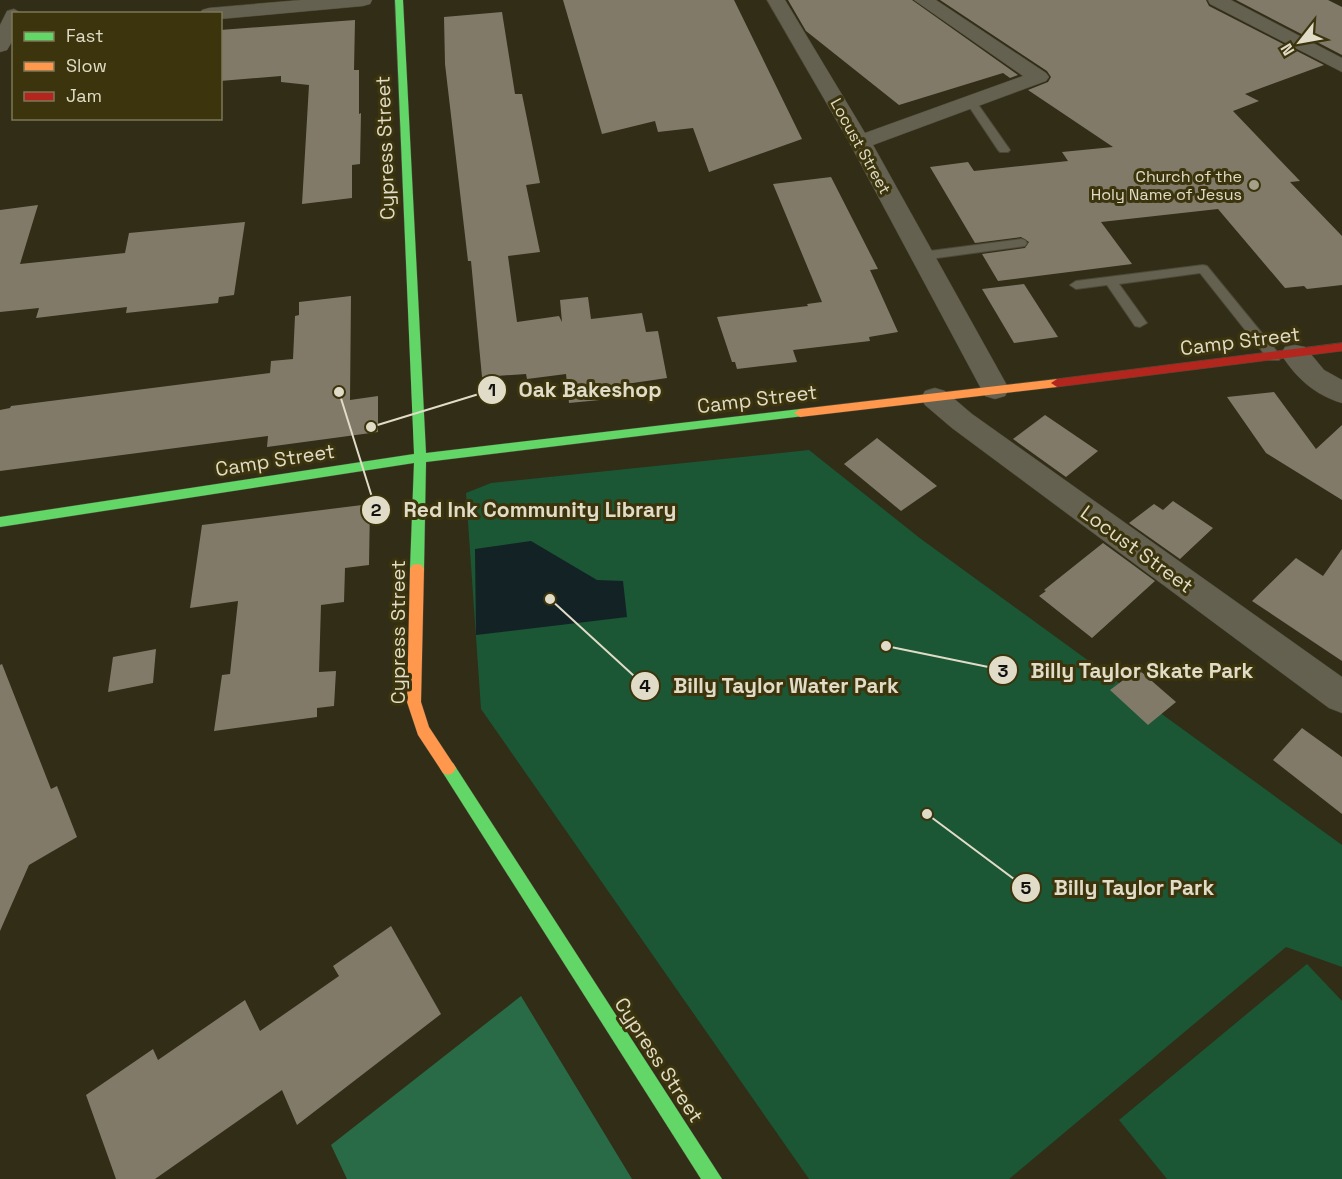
<svg xmlns="http://www.w3.org/2000/svg" width="1342" height="1179" font-family="'Space Grotesk',sans-serif">
	<style>
		.green { fill: #1b5635 }
		.forest { fill: #296b46 }
		.water { fill: #132225 }
		.building { fill: #817a69 }
		.lines { fill: none; stroke-linecap: round; stroke-linejoin: round }
		.lane-casing { stroke: #4c4938; stroke-width: 2 }
		.street-casing { stroke: #4c4938; stroke-width: 1 }
		.fast-casing { stroke: #4c4938; stroke-width: 1 }
		.slow-casing { stroke: #4c4938; stroke-width: 1 }
		.jam-casing { stroke: #4c4938; stroke-width: 1 }
		.lane { fill: #646151; fill-rule: evenodd }
		.street { fill: #646151; fill-rule: evenodd }
		.fast { fill: #63d668; fill-rule: evenodd }
		.slow { fill: #ff974d; fill-rule: evenodd }
		.jam { fill: #b3261e; fill-rule: evenodd }
		.poi-dot { fill: #a39f89; stroke: #3c340c; stroke-width: 2 }
		.labels { text-anchor: middle; stroke-width: 6; stroke-linejoin: round; paint-order: stroke }
		.far-street-label { font-size: 16px; fill: #e1dcc7; stroke: #3c340c }
		.far-poi-label { font-size: 16px; fill: #e1dcc7; stroke: #3c340c; text-anchor: end }
		.street-label { font-size: 20px; fill: #e1dcc7; stroke: #3c340c }
		.leader { fill: none; stroke: #e1dcc7; stroke-width: 2 }
		.callout-dot { fill: #e1dcc7; stroke: #3c340c; stroke-width: 2 }
		.mark-label { font-size: 18px; text-anchor: middle; font-weight: bold; fill: #111 }
		.callout-label { font-size: 21px; text-anchor: middle; font-weight: bold; fill: #e1dcc7; stroke: #3c340c; stroke-width: 6; stroke-linejoin: round; paint-order: stroke }
	</style>
	<rect width="100%" height="100%" fill="#312d17"/>
	<g class="green">
		<path d="M809 450 921 539 1342 845V967L1286 947 1009 1179H809L481 709 466 493 491 483Z"/>
		<path d="M1307 964 1342 1001V1179H1167L1119 1120Z"/>
	</g>
	<path class="forest" d="M521 996 632 1179H347L331 1145Z"/>
	<path class="water" d="M531 541 597 580 623 581 627 617 476 635 475 549Z"/>
	<g class="building">
		<path d="M563 0H734L802 139 709 172 693 128 658 132 655 121 602 134Z"/>
		<path d="M788 0H912L1018 75 1010 78 1003 73 899 105 806 31Z"/>
		<path d="M940 0H1206L1209 6 1324 65 1245 94 1259 101 1233 111 1300 181 1290 182 1342 236V285L1307 289 1304 286 1285 288 1218 209 1101 222 1132 264 998 281 982 254 1025 248 1029 242 1021 237 975 243 930 167 968 162 974 171 1068 161 1062 152 1113 147 1028 90 1048 82 1051 77 1047 71Z"/>
		<path d="M1236 0H1328L1342 7V55Z"/>
		<path d="M502 12 515 94H522L540 183 526 185 540 252 508 256 517 322 559 316 562 322 560 300 588 297 591 319 642 313 646 332 658 331 667 378 599 388 600 400 569 403 566 374 527 379 526 374 482 377 471 261H468L445 64 444 17Z"/>
		<path d="M355 20 354 70H359V114L361 113 360 164 352 165V198L302 204 309 85 281 82V76L220 81V30Z"/>
		<path d="M831 177 878 269 870 270 898 332 869 337 870 341 793 350 797 362 737 369 735 362H732L717 317 808 306 807 304 822 302 773 184Z"/>
		<path d="M38 205 20 264 125 253 129 233 245 222 234 295 219 297 218 303 126 313 127 307 36 318 39 308 0 312V210Z"/>
		<path d="M1024 284 1058 337 1014 343 982 289Z"/>
		<path d="M351 296 350 400 378 396V432L267 447 268 436 0 471V410L10 408 11 406 270 373 271 361 293 359 295 316 299 315V302Z"/>
		<path d="M1274 392 1316 449 1342 425V500L1266 453 1227 397Z"/>
		<path d="M1045 415 1098 451 1066 477 1013 439Z"/>
		<path d="M877 438 937 486 901 511 844 464Z"/>
		<path d="M1173 501 1213 528 1180 559 1129 523 1154 504 1163 510Z"/>
		<path d="M370 504 369 565 345 568 344 602 321 605 319 672 336 671 334 706 317 708V717L214 731 222 675 230 674 238 601 190 608 202 525Z"/>
		<path d="M1103 543 1155 581 1092 638 1039 596 1046 591 1044 590Z"/>
		<path d="M1342 549V661L1252 601 1296 558 1323 576Z"/>
		<path d="M156 649 153 683 108 692 113 657Z"/>
		<path d="M2 664 51 789 57 786 77 837 29 865 0 931V665Z"/>
		<path d="M1138 669 1176 702 1148 725 1110 690Z"/>
		<path d="M1302 728 1342 757V814L1273 760Z"/>
		<path d="M391 926 441 1014 297 1125 282 1090 155 1179H116L86 1095 153 1049 158 1060 245 1000 260 1031 339 976 333 966Z"/>
	</g>
	<g class="lines">
		<g class="lane-casing">
			<g id="lane">
				<path d="M971 99 975 100 1010 150 1008 152H1000L998 150 966 102Z"/>
				<path d="M1021 239 1025 240 1027 243 1025 246 922 260 916 256 922 252Z"/>
				<path d="M1203 265 1207 266 1279 354 1281 357 1279 360H1269L1200 273 1119 284 1147 323 1140 327 1135 326 1107 285 1076 289 1070 285 1076 281Z"/>
			</g>
		</g>
		<g class="street-casing">
			<g id="street">
				<path d="M301 0H372L370 4 363 6 220 19V14H200L202 10 209 8Z"/>
				<path d="M767 0H785L865 133 1023 76 914 0H936L1046 73 1049 77 1046 81 873 145 1009 389 1005 396 995 399 985 396 849 142Z"/>
				<path d="M1208 0H1231L1342 58V72L1210 4Z"/>
				<path d="M14 9 23 14H14V38L7 50 0 52V25L7 11Z"/>
				<path d="M1295 345 1305 347 1324 370 1342 380V403C1315 395 1296 378 1281 354L1285 347Z"/>
				<path d="M935 388 945 391 972 414 1342 677V713L1329 708 952 428 925 405 921 398 925 391Z"/>
			</g>
		</g>
		<g class="fast-casing">
			<g id="fast">
				<path d="M395 0H403L426 453 800 409 804 410 806 413 804 416 426 462 424 569 422 573H412L410 569 414 463 0 527V517L414 454Z"/>
				<path d="M448 761 453 763 722 1179H701L443 773 440 768 443 763Z"/>
			</g>
		</g>
		<g class="slow-casing">
			<g id="slow">
				<path d="M1057 379 1063 383 1057 387 800 417 794 413 800 409Z"/>
				<path d="M417 564 422 565 424 569 421 702 429 727 456 768 453 773 448 775 443 773 418 735 407 702 410 569 412 565Z"/>
			</g>
		</g>
		<g class="jam-casing">
			<path id="jam" d="M1342 343V351L1057 387 1051 383 1057 379Z"/>
		</g>
		<use href="#lane" class="lane"/>
		<use href="#street" class="street"/>
		<use href="#fast" class="fast"/>
		<use href="#slow" class="slow"/>
		<use href="#jam" class="jam"/>
	</g>
	<circle class="poi-dot" cx="1254" cy="185" r="6"/>
	<g class="labels">
		<g class="far-street-label">
			<text transform="translate(861 146) rotate(61)" y="6">Locust Street</text>
		</g>
		<g class="far-poi-label">
			<text x="1242" y="182">Church of the<tspan x="1242" dy="18">Holy Name of Jesus</tspan></text>
		</g>
		<g class="street-label">
			<text transform="translate(385 148) rotate(-92)" y="7">Cypress Street</text>
			<text transform="translate(1240 341) rotate(-7)" y="7">Camp Street</text>
			<text transform="translate(757 399) rotate(-7)" y="7">Camp Street</text>
			<text transform="translate(275 460) rotate(-9)" y="7">Camp Street</text>
			<text transform="translate(1137 549) rotate(36)" y="7">Locust Street</text>
			<text transform="translate(398 632) rotate(-90)" y="7">Cypress Street</text>
			<text transform="translate(659 1060) rotate(57)" y="7">Cypress Street</text>
		</g>
	</g>
	<path class="leader" d="M371 427L492 390M339 392L376 510M886 646L1003 670M550 599L645 686M927 814L1026 888"/>
	<g class="callout-dot">
		<circle cx="371" cy="427" r="6"/>
		<circle cx="339" cy="392" r="6"/>
		<circle cx="886" cy="646" r="6"/>
		<circle cx="550" cy="599" r="6"/>
		<circle cx="927" cy="814" r="6"/>
		<circle cx="492" cy="390" r="15"/>
		<circle cx="376" cy="510" r="15"/>
		<circle cx="1003" cy="670" r="15"/>
		<circle cx="645" cy="686" r="15"/>
		<circle cx="1026" cy="888" r="15"/>
	</g>
	<g class="mark-label">
		<text x="492" y="396">1</text>
		<text x="376" y="516">2</text>
		<text x="1003" y="677">3</text>
		<text x="645" y="692">4</text>
		<text x="1026" y="894">5</text>
	</g>
	<g class="callout-label">
		<text x="590" y="397">Oak Bakeshop</text>
		<text x="540" y="517">Red Ink Community Library</text>
		<text x="1142" y="678">Billy Taylor Skate Park</text>
		<text x="786" y="693">Billy Taylor Water Park</text>
		<text x="1134" y="895">Billy Taylor Park</text>
	</g>
	<rect x="12" y="12" width="210" height="108" fill="#3c340c" stroke="#7e7757" stroke-width="1.5"/>
	<rect x="24" y="32" width="30" height="9" fill="#63d668" stroke="#7e7757" stroke-width="1.5"/>
	<text x="66" y="42" font-size="18" fill="#e1dcc7">Fast</text>
	<rect x="24" y="62" width="30" height="9" fill="#ff974d" stroke="#7e7757" stroke-width="1.5"/>
	<text x="66" y="72" font-size="18" fill="#e1dcc7">Slow</text>
	<rect x="24" y="92" width="30" height="9" fill="#b3261e" stroke="#7e7757" stroke-width="1.5"/>
	<text x="66" y="102" font-size="18" fill="#e1dcc7">Jam</text>
	<g transform="translate(1300 42) rotate(239)" stroke="#3c340c" stroke-width="4.5" paint-order="stroke">
	<path d="M0-4.5L10 22L0 15L-10 22Z" fill="#e1dcc7"/>
	<text y="-9" font-size="16" font-weight="bold" text-anchor="middle" fill="#e1dcc7">N</text>
	</g>
</svg>
